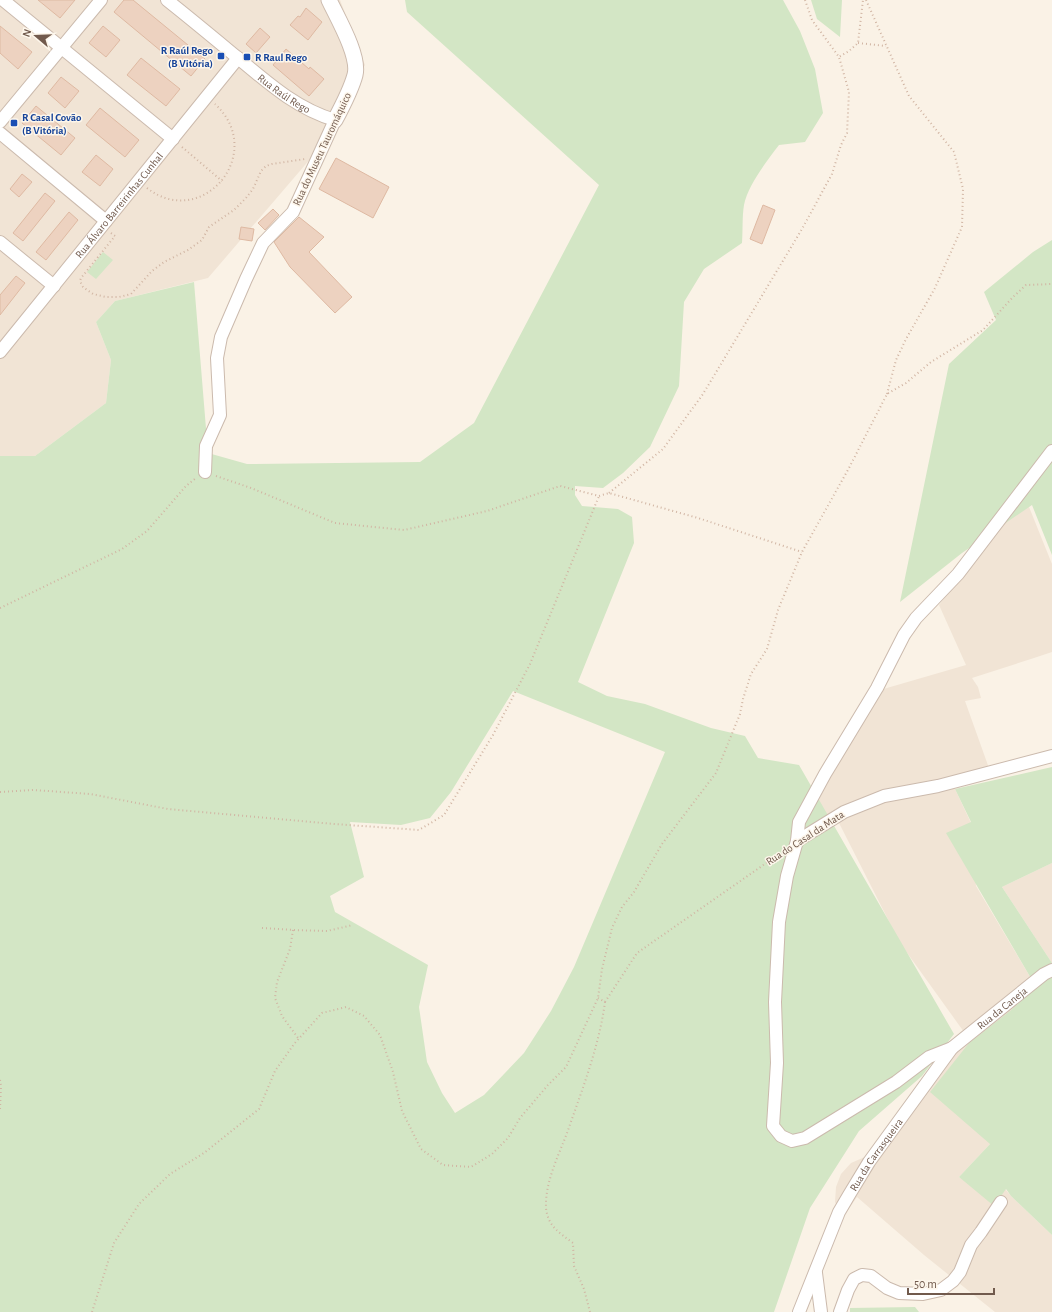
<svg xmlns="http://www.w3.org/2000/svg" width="1052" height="1312" font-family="'Alegreya Sans',sans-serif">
	<rect width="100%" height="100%" fill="#faf2e6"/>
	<path fill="#f1e4d5" d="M0,0h340l25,65 -42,79 -115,134 -93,23 -19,21 15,38 -5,43 -71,53h-35z
		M1023,492l29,72v88l-18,6 -62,20 6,9 3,11 -16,3 25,70 -33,9 -2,9 16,34 5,63 56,94 20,-4 -18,13 -24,22 -20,133 -31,33 38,25 8,-13 6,7 41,39v77h-57l-71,-57 -67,-58 -9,13 -10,-2 -3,-6 1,-15 5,-13 10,-11 16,-7 97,-124 -64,-89 -62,-122 -28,-9 70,-122 86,-25 -27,-60 49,-64z
		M1052,863v100l-50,-76z"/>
	<path fill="#d3e6c5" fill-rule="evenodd" d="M405,0h378l17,31 15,38 8,44 -18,29 -26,3c-13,17 -31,40 -35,60 -2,12 -1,25 -2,38l-38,26 -20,33 -5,84 -29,61 -27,26 -20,15 -28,-2v9l7,11 36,3 14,8 2,26 -56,139 29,14 38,8 66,24 34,8 13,22 41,7 155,269 -32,42 -63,55 -49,77 -36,104h-774v-856h35l71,-53 5,-43 -15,-38 19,-21 79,-19 14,171 39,11 173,-2 54,-39 125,-238 -192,-173zM513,691l152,61 -91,215 -23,44 -27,42 -40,42 -29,18 -13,-20 -15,-31 -8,-55 9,-42 -93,-53 -5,-16 34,-19 -14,-55 51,3 29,-7 21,-26z
		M811,0h31l-2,37 -23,-18z
		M1052,240v315l-20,-50 -70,48 -62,49 49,-238 47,-44 -12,-28 49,-40z
		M103,252l10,8 -17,19 -9,-7z
		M1052,767v96l-50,24 50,76 -20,17 -86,-147 25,-11 -16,-33z
		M1052,976v259l-41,-39 -5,-7 -12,17 -35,-29 31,-33 -60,-52 39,-49 41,-32 24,-22z
		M915,1307l4,5h-69v-4z"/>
	<path fill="#edd2c0" stroke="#deb9a2" d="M38,0h37l-15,18z
		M124,0h9l72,59 -14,17 -77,-64z
		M306,8l16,14 -14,18 -18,-15 8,-9 2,1z
		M0,26l32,26 -14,17 -18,-16z
		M103,26l17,14 -14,17 -17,-14z
		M260,28l10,9 -14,16 -10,-9z
		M286,49l23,20 1,-2 14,12 -15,17 -36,-31z
		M141,58l39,31 -14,17 -39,-31z
		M61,77l18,14 -14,17 -17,-15z
		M36,106l39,32 -14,17 -39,-32z
		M100,108l39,32 -14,17 -39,-32z
		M96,155l17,14 -13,17 -18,-14z
		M336,158l53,29 -16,31 -54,-29z
		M22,174l10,8 -13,15 -9,-8z
		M45,193l10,8 -32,40 -10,-8z
		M763,205l12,5 -13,34 -12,-5z
		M273,209l6,6 -14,15 -7,-7z
		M69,212l9,8 -32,40 -10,-8z
		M299,217l25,20 -15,15 43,45 -17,16 -45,-46 -16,-25z
		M241,227l13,2 -2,12 -13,-2z
		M16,276l9,7 -25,32v-20z"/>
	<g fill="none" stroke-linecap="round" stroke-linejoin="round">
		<defs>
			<g id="minor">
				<path d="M3,0l170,139"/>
				<path id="s1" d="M167,0c24,19 48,39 71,58 30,25 59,51 97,62l-42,92 -30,31 -17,36 -25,58 -4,21 3,57 -14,31 -1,26"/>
				<path d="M0,122l101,-122"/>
				<path d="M0,133l106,88"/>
				<path d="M0,242l54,44"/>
				<path id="s2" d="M0,352l238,-294"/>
				<path d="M797,841l47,-29 40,-16 54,-10 114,-30"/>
				<path d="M952,1048l-23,9 -33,25 -91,56 -13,3 -11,-5 -8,-10 4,-63 -2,-61 4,-80 8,-46 10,-35 2,-19 26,-48 52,-86 27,-53 12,-17 42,-44 94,-123"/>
				<path d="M816,1273l5,39"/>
				<path id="s3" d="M799,1312l40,-100 10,-17 20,-33 83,-114 92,-74 8,-4"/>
				<path d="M840,1312l8,-22 6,-11 8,-4 9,1 16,12 12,5 24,1 18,-4 12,-9 7,-9 11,-27 10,-13 20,-30"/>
			</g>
			<path id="tertiary" d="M329,0c8,17 31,56 26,75 -4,15 -12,30 -20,45"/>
		</defs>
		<use href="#minor" stroke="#cbbaad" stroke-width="14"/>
		<use href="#tertiary" stroke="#cbbaad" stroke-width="17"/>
		<path stroke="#d1b5a3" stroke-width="2" stroke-dasharray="1 3" stroke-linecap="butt" d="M805,0l7,20 27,37 10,-6 9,-8 5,-43
			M866,0l43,96 45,56 9,37 -1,38 -27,61 -29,51 -10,21 -9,34
			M858,43l28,3
			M182,147l40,34
			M147,188c55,43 121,-35 68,-84
			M111,233l4,3 -34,42 -1,3 3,6 10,7 13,3h13l12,-3 21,-23 12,-9 24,-12 14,-10 7,-13 25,-17 12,-12 7,-9 8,-18 5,-5 6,-2 33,-5
			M216,476l35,12 84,35 69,7 83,-19 73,-25 39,10 10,-3 89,25 104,34
			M609,493l54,-44 40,-55 99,-165 30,-55 9,-29 6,-12 2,-41 -10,-35
			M0,608l122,-59 25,-18 39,-45 10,-8
			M0,792l34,-2 56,4 78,15 166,15 85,6 25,-15 49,-80 37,-71 69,-168
			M262,928l31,2 34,1 26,-6
			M293,930l-3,19 -13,33 -2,16 7,18 16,22
			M605,1002l32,-49 145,-101
			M0,1080l1,6 -1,23
			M92,1312l22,-69 25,-39 31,-30 34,-21 55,-44 16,-38 19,-27 28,-31 24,-6 18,9 16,19 13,37 9,39 19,38 22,16 28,2 21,-13 16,-16 12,-20 28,-33 18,-18 32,-69 4,-29 10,-41 10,-21 12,-15 28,-48 54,-71 24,-59 3,-15 8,-25 16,-25 11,-39 24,-58 47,-84 38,-74 19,-11 25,-21 52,-32 30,-33 13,-12 26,-1
			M590,1312l-6,-23 -10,-23 -1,-23c-13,-10 -25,-16 -27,-35 -1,-26 12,-51 21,-75 15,-43 32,-86 38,-131l-7,-4"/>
		<use href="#minor" stroke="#fff" stroke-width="12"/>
		<use href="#tertiary" stroke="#fff" stroke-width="15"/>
	</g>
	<g fill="#1a4fb4" stroke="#fdf6eb" stroke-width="1.5">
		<rect x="217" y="52" width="8" height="8" rx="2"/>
		<rect x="243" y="53" width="8" height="8" rx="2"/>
		<rect x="10" y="119" width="8" height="8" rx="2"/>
	</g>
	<g text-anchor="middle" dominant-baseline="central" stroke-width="3" stroke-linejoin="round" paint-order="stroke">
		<g font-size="11" font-weight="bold" fill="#164399" stroke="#fdf6eb" text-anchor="start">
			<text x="213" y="50" text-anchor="end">R Raúl Rego<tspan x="213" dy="13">(B Vitória)</tspan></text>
			<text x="255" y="57">R Raul Rego</text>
			<text x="22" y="117">R Casal Covão<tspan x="22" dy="13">(B Vitória)</tspan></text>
		</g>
		<g font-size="11" fill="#715a4d" stroke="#fdf6eb">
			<text stroke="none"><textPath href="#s1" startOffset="150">Rua Raúl Rego</textPath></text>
			<text transform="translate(322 149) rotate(-65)">Rua do Museu Tauromáquico</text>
			<text stroke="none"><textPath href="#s2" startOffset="189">Rua Álvaro Barreirinhas Cunhal</textPath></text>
			<text transform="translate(805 838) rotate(-33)">Rua do Casal da Mata</text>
			<text stroke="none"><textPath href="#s3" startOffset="371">Rua da Caneja</textPath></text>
			<text stroke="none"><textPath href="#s3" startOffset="176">Rua da Carrasqueira</textPath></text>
		</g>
	</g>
	<g transform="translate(36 36) rotate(289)" stroke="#fdf6eb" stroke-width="3" paint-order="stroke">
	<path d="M0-3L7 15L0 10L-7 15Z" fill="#715a4d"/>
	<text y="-6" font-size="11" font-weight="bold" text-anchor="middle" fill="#715a4d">N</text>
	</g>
	<path d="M908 1288v6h86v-6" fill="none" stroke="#715a4d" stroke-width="2"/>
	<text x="914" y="1288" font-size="12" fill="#715a4d" stroke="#fdf6eb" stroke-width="3" paint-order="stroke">50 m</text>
</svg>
